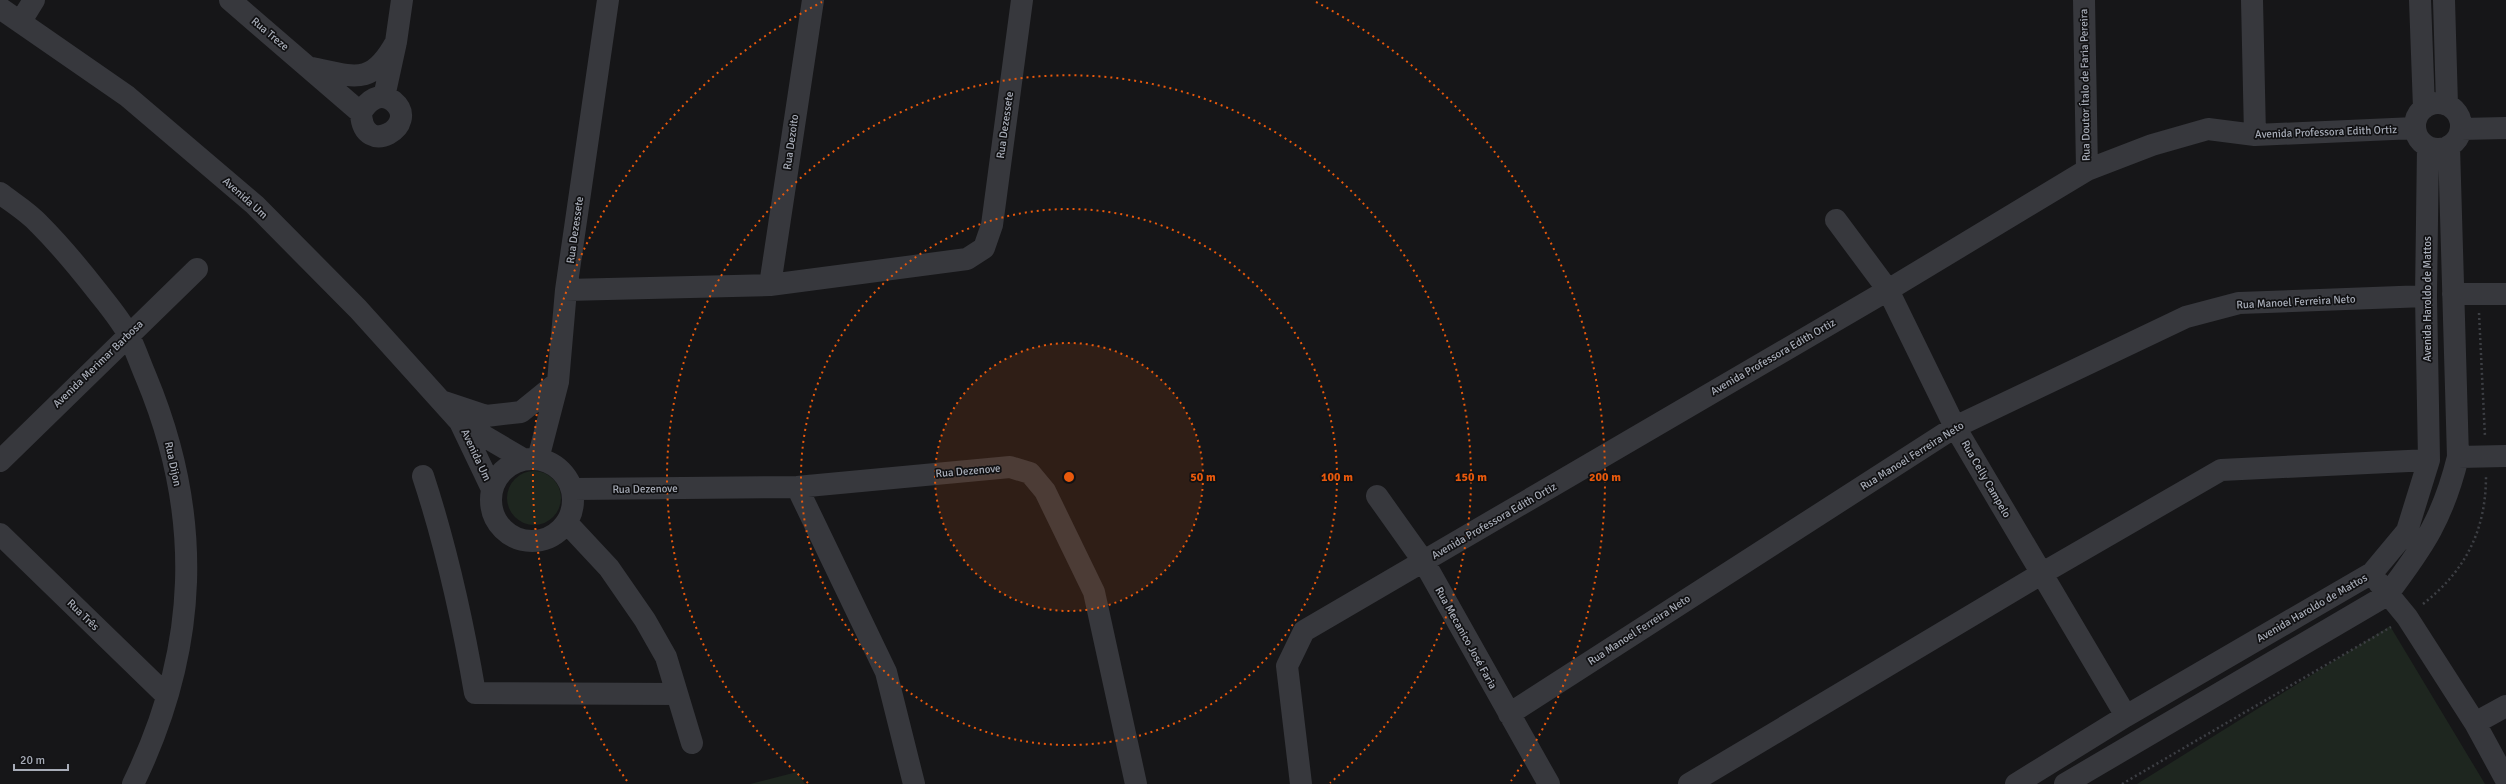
<svg xmlns="http://www.w3.org/2000/svg" width="2506" height="784" font-family="Signika,sans-serif">
	<rect width="100%" height="100%" fill="#161618"/>
	<path fill="#1e261f" d="M507 498a27 27 0 1 1 54 0a27 27 0 1 1-54 0Z
		M2390,626l95,158h-348z
		M797,772l8,12h-55z"/>
	<g fill="none" stroke-linecap="round" stroke-linejoin="round">
		<path stroke="#3d3f44" stroke-width="2.5" stroke-dasharray="2 3" stroke-linecap="butt" d="M2479,313l6,124
			M2423,604c42,-33 63,-73 63,-128
			M2122,784l269,-157"/>
		<path stroke="#37383d" stroke-width="22" d="M230,0l131,113c2,47 61,12 32,-12 -13,-10 -26,0 -32,12
			M2084,0l3,170
			M2252,0l3,135
			M2420,0l4,108
			M2444,0l3,105
			M0,8l127,88 128,109 103,104 102,113 32,67
			M21,21l13,-21
			M312,68c43,9 60,18 84,-26
			M384,97l12,-55 6,-42
			M2415 126a23 23 0 1 1 46 0a23 23 0 1 1-46 0Z
			M2461,129l45,-1
			M0,193c13,10 28,19 39,31 21,21 40,44 58,67 11,14 23,28 31,43 7,14 12,29 18,43 58,139 53,272 -13,407
			M1836,220l52,70 67,137 171,289
			M770,285l43,-285
			M566,290l204,-5 197,-26 17,-11 8,-23 30,-225
			M2453,294h53
			M444,402l42,14 35,-4 37,-30
			M460,422l63,37
			M2458,457l48,-1
			M491 500a41 41 0 1 1 82 0a41 41 0 1 1-82 0Z
			M538,459l20,-77 8,-92 42,-290
			M0,461l197,-192
			M423,476c24,73 39,141 52,217l202,1
			M797,487l89,185 28,112
			M573,489l224,-2 213,-20 20,6 15,18 49,101 42,192
			M1377,496l47,66 125,222
			M567,523l42,45 36,52 21,37 26,86
			M0,534l167,162
			M2379,583l28,34 68,106 31,57
			M1509,714l446,-287 231,-110 53,-14 187,-7
			M2475,723l31,-17
			M1301,784l-14,-118 17,-35 584,-341 199,-120 65,-25 56,-16 47,6 160,-7
			M1689,784l352,-210 180,-104 208,-10
			M2016,784l110,-68 246,-143 35,-42 22,-71 -3,-164 2,-149
			M2065,784l322,-189c37,-49 56,-77 71,-138l-9,-311"/>
	</g>
	<circle cx="1069" cy="477" r="134" fill="#e8590c" fill-opacity=".12"/>
	<g fill="none" stroke="#e8590c" stroke-width="2" stroke-dasharray="2 4">
		<circle cx="1069" cy="477" r="134"/>
		<circle cx="1069" cy="477" r="268"/>
		<path d="M808 783A402 402 0 1 1 1330 783"/>
		<path d="M627 781A536 536 0 0 1 822 2M1316 2A536 536 0 0 1 1511 781"/>
	</g>
	<g text-anchor="middle" dominant-baseline="central" stroke-width="3.5" stroke-linejoin="round" paint-order="stroke">
		<g font-size="11" fill="#a8adb8" stroke="#111113">
			<text transform="translate(270 34) rotate(40)">Rua Treze</text>
			<text transform="translate(2085 85) rotate(-91)">Rua Doutor Ítalo de Faria Pereira</text>
			<text transform="translate(1005 125) rotate(-82)">Rua Dezessete</text>
			<text transform="translate(2326 132) rotate(-2)">Avenida Professora Edith Ortiz</text>
			<text transform="translate(791 142) rotate(-82)">Rua Dezoito</text>
			<text transform="translate(245 198) rotate(42)">Avenida Um</text>
			<text transform="translate(575 230) rotate(-82)">Rua Dezessete</text>
			<text transform="translate(2427 299) rotate(-90)">Avenida Haroldo de Mattos</text>
			<text transform="translate(2296 302) rotate(-3)">Rua Manoel Ferreira Neto</text>
			<text transform="translate(1773 357) rotate(-30)">Avenida Professora Edith Ortiz</text>
			<text transform="translate(98 364) rotate(-44)">Avenida Merimar Barbosa</text>
			<text transform="translate(476 455) rotate(65)">Avenida Um</text>
			<text transform="translate(1912 456) rotate(-32)">Rua Manoel Ferreira Neto</text>
			<text transform="translate(173 464) rotate(78)">Rua Dijon</text>
			<text transform="translate(968 471) rotate(-5)">Rua Dezenove</text>
			<text transform="translate(1986 479) rotate(60)">Rua Celly Campelo</text>
			<text transform="translate(645 489) rotate(-1)">Rua Dezenove</text>
			<text transform="translate(1494 521) rotate(-30)">Avenida Professora Edith Ortiz</text>
			<text transform="translate(2312 608) rotate(-30)">Avenida Haroldo de Mattos</text>
			<text transform="translate(83 615) rotate(44)">Rua Três</text>
			<text transform="translate(1639 630) rotate(-33)">Rua Manoel Ferreira Neto</text>
			<text transform="translate(1466 638) rotate(61)">Rua Mecanico José Faria</text>
		</g>
	</g>
	<circle cx="1069" cy="477" r="6" fill="#e8590c" stroke="#111113" stroke-width="2"/>
	<g font-size="12" text-anchor="middle" font-weight="bold" fill="#e8590c" stroke="#111113" stroke-width="3.5" stroke-linejoin="round" paint-order="stroke">
		<text x="1203" y="481">50 m</text>
		<text x="1337" y="481">100 m</text>
		<text x="1471" y="481">150 m</text>
		<text x="1605" y="481">200 m</text>
	</g>
	<path d="M14 764v6h54v-6" fill="none" stroke="#a8adb8" stroke-width="2"/>
	<text x="20" y="764" font-size="12" fill="#a8adb8" stroke="#111113" stroke-width="3" paint-order="stroke">20 m</text>
</svg>
